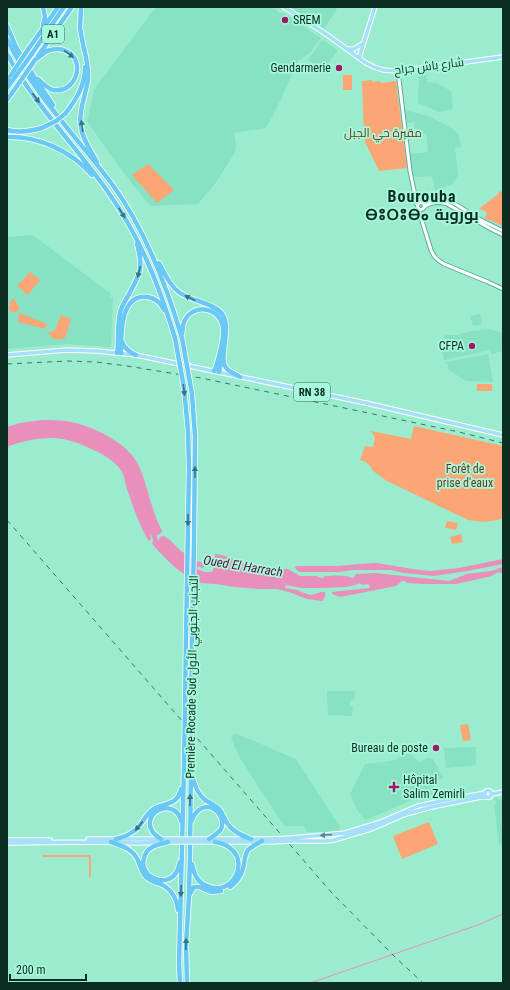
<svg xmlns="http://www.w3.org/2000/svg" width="510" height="990" font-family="'Roboto Condensed',Cairo,'Noto Sans Tifinagh',sans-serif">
	<rect width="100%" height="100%" fill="#9becce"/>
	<path fill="#86e2c2" d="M156,7h114l5,2 4,4 6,1 36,24 -11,15 -12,8 -17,38 -15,29 -32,5 2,12 -1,7 -20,32 -14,16 -3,4 -48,2 -33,-42 -30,-43 8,-33z
		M289,7h49l-14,22z
		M322,40l16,10 -12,17 -6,-4 -3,3 -9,-6z
		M426,71l1,11 9,1 15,8 2,18 -14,3 -21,-9 1,-30z
		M405,110l23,6 25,13 6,7 2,11 -6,1 3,28 -6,9 -6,1 -1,2 -10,2 -3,-14 -15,1 -1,-1h-3l-3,-22 18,-2v-2l-2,-16h-11l-1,-12 -7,1z
		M33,235l78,59 -1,3 3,1 -2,49 -44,-3 -60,5v-112z
		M480,314l2,10 -9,2 -3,-10z
		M490,329l13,4v18l-12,3 -1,-4 -46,10 -4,-18 6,-7h9l17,-4z
		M488,354l5,28 -27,-1 -17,-11 -1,-5 -2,-3z
		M327,691h28l-1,9 -4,1v4l3,2 -1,9 -24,-1z
		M235,733l61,26 44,68 -2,6 -31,-1 -3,-6h-20l-44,-68 -9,-20z
		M476,747v18l-30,3 -2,-20z
		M410,753l9,9 8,-4 6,1 10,19 -11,5 6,8 -3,4 -25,6 -44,19 -2,-1 -8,-11 -6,-14 15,-30 27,-3z
		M494,798h4l1,2 4,-1v44l-4,1 -5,-39 2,-1z"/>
	<path fill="#fca575" d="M343,75h9v15h-9z
		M372,80v2l8,-1 1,2 15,-2 11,87 -28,3 -13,-27 -2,-7 -2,-56z
		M148,164l26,26 -17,13 -25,-28z
		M500,191l3,1v34l-18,-8 2,-6 -7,-3 1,-2 16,-12z
		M30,272l10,8 -12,15 -11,-9z
		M13,298l7,10 -5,5 -6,-3 1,-8z
		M19,313l28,11 -2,5 -27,-7z
		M61,315l10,4 -5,16 -2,4h-11l-5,-6 7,-3z
		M477,384h15v7h-15z
		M414,426l89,20v72l-5,2 -15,2 -15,-2 -81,-39 -14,-10 -2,-4 -5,-5 -6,-2 5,-14 8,1 2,-9 -4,-7 40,8z
		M447,521l11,2 -2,7 -11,-2z
		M461,534l2,8 -11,2 -2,-7z
		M468,724l3,16 -8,1 -3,-16z
		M429,822l9,22 -36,15 -9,-23z
		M42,855h48l1,2v20h-2v-20h-46z"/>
	<path fill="#e98fbc" d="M42,420c8,0 16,0 24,1 25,4 61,21 72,43 10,22 13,46 24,67 0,3 -5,4 -8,5l-1,-3 -3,1c1,3 2,5 -1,7l-1,-1c-9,-16 -15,-33 -21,-51 -2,-5 -2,-12 -5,-17 -6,-10 -16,-16 -26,-21 -9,-4 -19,-9 -29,-11 -18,-5 -43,0 -60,7v-20l13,-4z
		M164,536l6,4 11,11 16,10 6,2 2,2 -2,3 -5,-2 -1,3 8,3h6l2,-1 2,-17 6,1 13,4 18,7 14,2 22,1 12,7h17l4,2h2l2,-2c8,0 20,-2 27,2l2,-1 2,-3 19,-1 74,8 18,-7 24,-3 12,-4v6c-5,-1 -7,-1 -11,3l-36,8h-33l-15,-1 -4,-2h-2l-6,5 -56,11 -8,-3v-2l37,-4 1,-1 -1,-2 -1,-1 -6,1 -2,-2 -5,2 -9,2 -25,1h-19l-16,-3 -1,2v1l12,2 7,3 7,2 10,-3h4c0,4 0,7 -3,9l-15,-2 -18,-7 -12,-3h-18l-25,-2 -18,-3 -16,-1c-3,-5 -5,-4 -10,-6 -11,-4 -29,-23 -37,-32l-1,-3 6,-1 2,-4z
		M503,559v5l-36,7 -33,5 -30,-3 -13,-3h-38l-14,2h-39l-2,-1 -3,-3v-1l2,-1h40l22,-2 17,-1 43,7 11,1 29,-3z"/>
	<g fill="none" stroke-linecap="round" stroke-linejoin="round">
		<path stroke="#e98fbc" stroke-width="1" d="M310,983l168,-58 25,-11"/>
		<path stroke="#e98fbc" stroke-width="4.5" d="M152,529l4,13 3,4"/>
		<defs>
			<path id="minor" d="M398,71l12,100 7,34
				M417.5 206a3.5 3.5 0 1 1 7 0a3.5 3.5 0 1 1-7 0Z
				M422,203l14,-3 12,1 9,4 22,14 24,12
				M424,207c7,-5 14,-6 23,-3l44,25 12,6
				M418,208l13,42c3,7 6,10 13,14l44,18 15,7"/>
			<path id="major" d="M284,7l42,27 40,29 8,4 9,3 15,1 105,-14
				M348,49h6l8,-5
				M359,58l16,-51
				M7,355l60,-5 30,1 39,4 230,48 137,32
				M484.5 794a3.5 3.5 0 1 1 7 0a3.5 3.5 0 1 1-7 0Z
				M492,794l11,-2
				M292,838l53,-5 33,-10 40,-17 23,-5 44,-8
				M88,839h84
				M203,839h67
				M7,840h43
				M293,841h34l7,-1 37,-11 35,-15 26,-7 54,-11
				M203,842h67
				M7,843l81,-1 50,1 35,-1"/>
			<path id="highway" d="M81,7l-1,21 4,22
				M43,25l2,-8 -2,-10
				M7,26l9,21 17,28 20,30
				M7,39c26,54 69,97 105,145 33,45 54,100 70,154
				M84,48c2,10 5,20 4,31 -2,16 -10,32 -7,49 2,12 10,23 16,34
				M27,51l31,-44
				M7,54c27,50 68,91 101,138 32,45 51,93 67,146
				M31,55l33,-48
				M38,56l34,-49
				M35,60c4,-3 8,-6 12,-9 6,-2 13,-3 19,0 21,9 10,43 -13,39 -6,-2 -11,-7 -15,-11
				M7,83l4,-8
				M7,88l6,-8
				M7,100l10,-14
				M65,114c11,-14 20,-28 20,-47
				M7,130c11,3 24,1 35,-2
				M7,137c32,-1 64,14 85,38
				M159,263c6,11 11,23 21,30 12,8 36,11 43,22 9,16 -6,44 4,54 3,3 9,5 13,8
				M182,334c1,-4 0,-8 2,-12 9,-21 39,-14 39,8 1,12 -4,25 -7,37l-2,4
				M122,342c3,7 7,10 14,13
				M117,353c2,-13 0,-27 3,-40 1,-6 5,-12 8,-17 12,-22 16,-27 9,-52
				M121,353c0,-19 -1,-60 27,-56 8,1 13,7 16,13
				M219,372l3,-14
				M185,708l1,-71
				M191,717l1,-80
				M192,776c3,9 5,17 13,24 5,3 11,5 15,10 3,4 4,8 6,11 5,10 15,14 25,18
				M191,822c12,-30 37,-8 30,7 -3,5 -8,7 -12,10
				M116,839c10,-3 18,-6 24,-14 4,-5 7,-11 12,-15 11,-8 25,-3 29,-21
				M161,839c-3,-2 -7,-5 -9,-8 -11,-20 24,-34 29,-10
				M111,842c12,4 24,8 28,21 2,5 3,10 7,14 4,4 8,5 14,7 11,4 17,15 18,26
				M168,842c-6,2 -13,3 -17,6 -4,2 -6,6 -7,10 -6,20 25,31 33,13 2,-3 2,-7 3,-9
				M192,864c2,10 5,18 15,22 25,12 45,-26 20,-40 -3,-2 -8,-3 -12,-4
				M230,887c6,-4 11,-11 13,-18 2,-7 1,-13 5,-19 4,-4 10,-6 14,-9
				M190,894l4,-7h5l12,5 10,-1
				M180,983l-1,-19 5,-196
				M187,983l-1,-38 3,-49 1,-41 1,-92"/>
		</defs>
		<use href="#minor" stroke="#5eae92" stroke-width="5"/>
		<use href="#major" stroke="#fff" stroke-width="5.5"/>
		<use href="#highway" stroke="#fff" stroke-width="6"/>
		<use href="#minor" stroke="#fff" stroke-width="3"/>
		<use href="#major" stroke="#a5dff8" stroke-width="3.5"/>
		<use href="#highway" stroke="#69c9f4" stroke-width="4.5"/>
		<path stroke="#407462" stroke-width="1" stroke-dasharray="5 5" stroke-linecap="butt" d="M7,364l61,-3 28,1 31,4 74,12 258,54 44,11
			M7,520l325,373 62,63 29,27"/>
		<defs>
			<path id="major-bridge" d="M172,839h31
				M270,839l22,-1
				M173,842h30
				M270,842l23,-1"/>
			<path id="highway-bridge" d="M11,75l16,-24
				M13,80l18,-25
				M17,86l18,-26
				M42,128l14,-7 9,-7
				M175,338l9,50 4,43 1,38 -3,168
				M182,338l10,56 3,42 -1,107 -2,94
				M191,763v-46
				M184,768l1,-60"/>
		</defs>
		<use href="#major-bridge" stroke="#fff" stroke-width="5.5" stroke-linecap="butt"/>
		<use href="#highway-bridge" stroke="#fff" stroke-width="6" stroke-linecap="butt"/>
		<use href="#major-bridge" stroke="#a5dff8" stroke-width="3.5"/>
		<use href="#highway-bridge" stroke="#69c9f4" stroke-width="4.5"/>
	</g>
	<defs><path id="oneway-solid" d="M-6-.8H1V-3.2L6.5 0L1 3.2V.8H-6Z"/></defs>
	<g fill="#357481">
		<use href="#oneway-solid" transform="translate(69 54) rotate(38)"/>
		<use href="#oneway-solid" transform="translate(36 98) rotate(53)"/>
		<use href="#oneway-solid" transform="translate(82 126) rotate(-98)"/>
		<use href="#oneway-solid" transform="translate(122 213) rotate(58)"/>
		<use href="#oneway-solid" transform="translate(139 272) rotate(104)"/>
		<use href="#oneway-solid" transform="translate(190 298) rotate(-154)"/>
		<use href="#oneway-solid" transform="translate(184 390) rotate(83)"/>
		<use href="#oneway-solid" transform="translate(195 472) rotate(-90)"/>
		<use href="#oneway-solid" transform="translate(188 520) rotate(91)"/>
		<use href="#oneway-solid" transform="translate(190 800) rotate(-89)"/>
		<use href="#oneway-solid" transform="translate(139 826) rotate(130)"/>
		<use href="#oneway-solid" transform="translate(181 891) rotate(92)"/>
		<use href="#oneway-solid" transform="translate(186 944) rotate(-88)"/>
	</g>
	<use fill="#58868e" href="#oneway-solid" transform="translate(326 835) rotate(176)"/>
	<g fill="#9e1a6b" stroke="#a8f9db" stroke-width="1.5">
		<circle cx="285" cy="20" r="4"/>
		<circle cx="339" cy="68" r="4"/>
		<circle cx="472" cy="346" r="4"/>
		<circle cx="436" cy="748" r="4"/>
		<path d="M392 781h4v4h4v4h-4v4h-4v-4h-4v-4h4z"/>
	</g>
	<g text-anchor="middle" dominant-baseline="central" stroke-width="3.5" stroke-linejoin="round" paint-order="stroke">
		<g fill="#a8f9db" stroke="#3a6b5a" stroke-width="1">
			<rect x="42" y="25" width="22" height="18" rx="3"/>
			<rect x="294" y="383" width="36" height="18" rx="3"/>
		</g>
		<g font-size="11" font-weight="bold" fill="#0b2e23">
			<text x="53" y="34">A1</text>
			<text x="312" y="392">RN 38</text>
		</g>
		<g font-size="12" fill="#0b2e23" stroke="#a8f9db" text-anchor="end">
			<text x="293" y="20" text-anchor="start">SREM</text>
			<text x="331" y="68">Gendarmerie</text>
			<text x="464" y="346">CFPA</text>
			<text x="428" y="748">Bureau de poste</text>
			<text x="403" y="780" text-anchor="start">Hôpital<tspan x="403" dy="14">Salim Zemirli</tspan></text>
		</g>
		<g font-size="12" fill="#0b2e23" stroke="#a8f9db">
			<text transform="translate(429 66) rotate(-7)">شارع باش جراح</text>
			<text transform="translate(192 677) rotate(-89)">Première Rocade Sud التجنب الجنوبي الأول</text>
		</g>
		<g font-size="12" fill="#6f3815" stroke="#a8f9db">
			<text x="383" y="133">مقبرة حي الجبل</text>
			<text x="465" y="469">Forêt de<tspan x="465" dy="14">prise d'eaux</tspan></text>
		</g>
		<g font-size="13" font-style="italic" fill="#5d0d3e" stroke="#a8f9db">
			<text transform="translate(243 566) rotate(9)">Oued El Harrach</text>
		</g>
		<g font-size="16" font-weight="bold" letter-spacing="1" fill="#0b2e23" stroke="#a8f9db">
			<text x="422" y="196">Bourouba<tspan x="422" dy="18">ⴱⵓⵔⵓⴱⴰ بوروبة</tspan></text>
		</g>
	</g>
	<rect width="510" height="990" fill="none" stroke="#0b2e23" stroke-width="16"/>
	<path d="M10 974v6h76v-6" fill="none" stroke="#0b2e23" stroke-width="2"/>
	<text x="16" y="974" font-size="12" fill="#0b2e23" stroke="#a8f9db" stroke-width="3" paint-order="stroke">200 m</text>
</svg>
